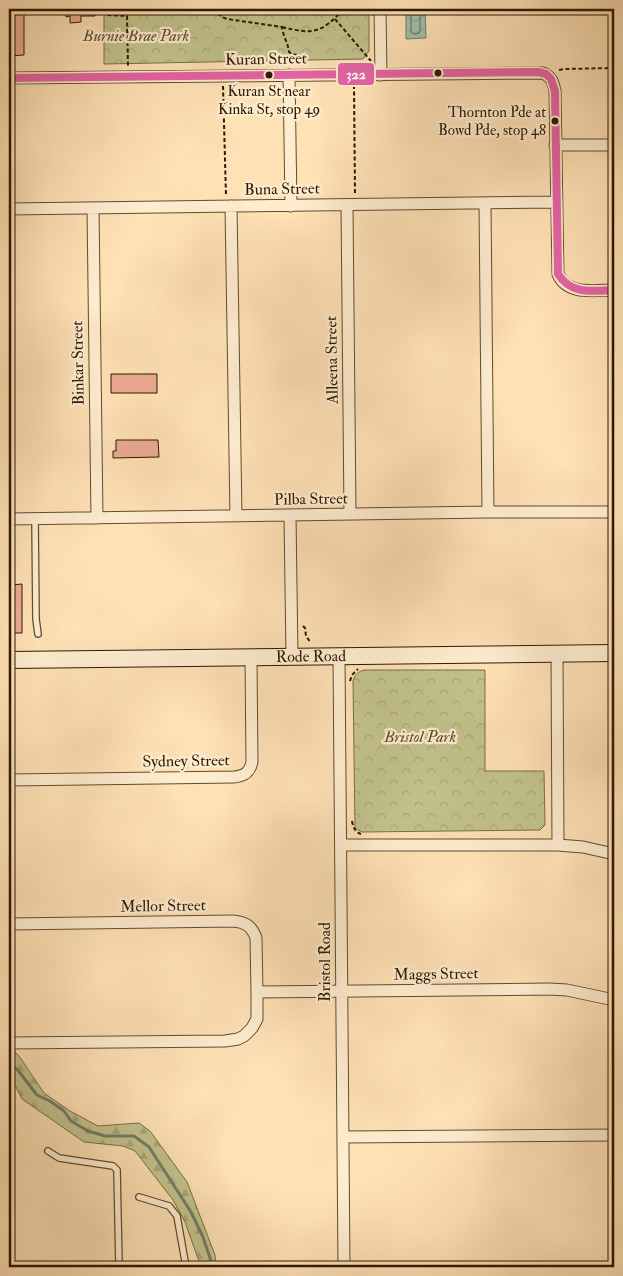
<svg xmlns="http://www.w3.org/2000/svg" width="623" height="1276" font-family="'IM FELL Double Pica',serif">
	<defs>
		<pattern id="forest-firs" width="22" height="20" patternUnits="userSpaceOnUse" patternTransform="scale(1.25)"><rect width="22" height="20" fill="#c2c28c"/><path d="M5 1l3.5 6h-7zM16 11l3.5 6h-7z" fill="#a7a677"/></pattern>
		<pattern id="park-crowns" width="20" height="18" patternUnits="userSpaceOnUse" patternTransform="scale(1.25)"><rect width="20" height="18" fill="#c2c28c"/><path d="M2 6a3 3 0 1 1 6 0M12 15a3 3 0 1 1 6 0" fill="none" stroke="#a7a677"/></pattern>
		<pattern id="water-waves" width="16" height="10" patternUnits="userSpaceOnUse" patternTransform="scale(1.25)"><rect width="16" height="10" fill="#a0beae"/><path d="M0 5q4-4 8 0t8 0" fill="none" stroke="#8aa394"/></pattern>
	</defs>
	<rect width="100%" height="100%" fill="#fee1b5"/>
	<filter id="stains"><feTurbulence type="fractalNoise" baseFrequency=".004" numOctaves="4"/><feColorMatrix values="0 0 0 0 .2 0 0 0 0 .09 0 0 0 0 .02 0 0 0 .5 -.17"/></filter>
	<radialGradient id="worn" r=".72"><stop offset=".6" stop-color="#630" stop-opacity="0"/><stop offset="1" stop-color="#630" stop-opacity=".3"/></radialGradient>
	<path fill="url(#forest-firs)" stroke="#786e46" d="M9,1051l6,1 4,4 25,37 26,18 28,15 41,-3 11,8 37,51 28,73 1,12h-15l-16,-45 -12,-22 -38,-49 -12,-5 -39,-4 -62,-43 -10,-20 -3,-3z"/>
	<path fill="url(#park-crowns)" stroke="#786e46" d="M104,9h265v42l-6,8 -259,5z
		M364,670h121v101h59l1,54 -5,5 -178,2 -7,-4 -2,-147c2,-6 4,-9 11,-11z"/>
	<path fill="url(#water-waves)" stroke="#727c69" d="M406,9h19l1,29 -20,1z"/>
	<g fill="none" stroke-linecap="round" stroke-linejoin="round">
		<path stroke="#666c58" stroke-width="1" d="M411,9v22l3,3 5,-1 1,-1v-23"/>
		<path stroke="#727c69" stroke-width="3" d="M9,1065l8,4 20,26 13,6 14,10 7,10 17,10 17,5h29l15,11 42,65 12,25 10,30"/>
	</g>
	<path fill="#ebab93" stroke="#2d1901" d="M66,9h29v7h-14v6l-11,1v-7l-4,1z
		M9,12h15v43l-15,1z
		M111,374h46v19h-46z
		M116,440h42l1,17 -46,1v-7h3z
		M9,578h2v7l11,-1v49h-13z"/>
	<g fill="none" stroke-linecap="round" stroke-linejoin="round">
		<defs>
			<path id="lane" d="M35,518l1,101 2,15
				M48,1151l11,7 54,8 4,4 2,97
				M139,1197l30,9 8,10 9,51"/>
			<path id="street" d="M380,9l1,66
				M289,75l2,131
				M9,78l534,-5c9,4 10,9 12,18l3,183c9,22 37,16 56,16
				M555,145h59
				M485,204l3,308
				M347,205l3,309
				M231,206l5,310
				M93,208l4,310
				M9,209l547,-7
				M290,515l2,142
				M9,519l479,-7h126
				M557,653l1,192
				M339,656l5,611
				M9,780l225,-3c11,-1 16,-5 18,-15l-1,-104
				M341,845h217l25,2 31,7
				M9,924l224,-3c12,1 19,5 23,17l1,54v27l-5,9 -8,8 -6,3 -13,2 -216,2
				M257,992l292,-3 18,1 47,10
				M343,1137l271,-2"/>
			<g id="secondary">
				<path id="s1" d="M9,660l605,-7"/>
			</g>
		</defs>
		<use href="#lane" stroke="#614b2e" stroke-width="8"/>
		<use href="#street" stroke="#614b2e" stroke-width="13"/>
		<use href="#secondary" stroke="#2d1901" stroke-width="18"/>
		<path stroke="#2d1901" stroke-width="2" stroke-dasharray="4 2.5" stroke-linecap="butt" d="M107,9v6l20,1 1,51
			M213,9l9,8 5,2 55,8c1,9 6,16 7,25l3,2 8,2 2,4 1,5
			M335,19l36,42
			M282,27c32,8 39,6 62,-18
			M559,70l5,-1 50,-1
			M354,85l1,110
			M223,86l3,110
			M303,626l2,2 1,8 5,7
			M350,681l2,-6 6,-6
			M352,821c1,6 3,11 9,13"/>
		<use href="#lane" stroke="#feeccf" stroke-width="5.5"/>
		<use href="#street" stroke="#feeccf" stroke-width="11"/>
		<use href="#secondary" stroke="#feeccf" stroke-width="16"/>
		<defs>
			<path id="bus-1" d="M9,78l529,-6 8,2 5,5
				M551,79l4,12 3,183c13,21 34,17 56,16"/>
		</defs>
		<use href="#bus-1" stroke="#feeccf" stroke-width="11"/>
		<use href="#bus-1" stroke="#e463a4" stroke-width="8"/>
	</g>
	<g fill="#2d1901" stroke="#feeccf" stroke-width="2">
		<circle cx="438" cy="73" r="4.5"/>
		<circle cx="269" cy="75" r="4.5"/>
		<circle cx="555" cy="121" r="4.5"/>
	</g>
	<g text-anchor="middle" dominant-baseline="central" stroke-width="4.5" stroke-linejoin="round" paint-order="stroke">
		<g font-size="15" fill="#2d1901" stroke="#feeccf">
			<text x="269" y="91">Kuran St near<tspan x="269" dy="18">Kinka St, stop 49</tspan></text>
			<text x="546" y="112" text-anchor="end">Thornton Pde at<tspan x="546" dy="18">Bowd Pde, stop 48</tspan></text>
		</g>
		<g font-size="16" font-style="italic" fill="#5a4c2b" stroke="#feeccf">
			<text x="136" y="36">Burnie Brae Park</text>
			<text x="420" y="737">Bristol Park</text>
		</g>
		<g font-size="16" fill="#2d1901" stroke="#feeccf">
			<text transform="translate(266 59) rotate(-1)">Kuran Street</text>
			<text transform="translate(282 189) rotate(-1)">Buna Street</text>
			<text transform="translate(332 360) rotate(-91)">Alleena Street</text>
			<text transform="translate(78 363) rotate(-91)">Binkar Street</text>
			<text transform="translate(311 499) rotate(-1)">Pilba Street</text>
			<text stroke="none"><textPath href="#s1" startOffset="302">Rode Road</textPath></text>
			<text transform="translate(186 761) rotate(-1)">Sydney Street</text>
			<text transform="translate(163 906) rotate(-1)">Mellor Street</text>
			<text transform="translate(325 962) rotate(-90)">Bristol Road</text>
			<text transform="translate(436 974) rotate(-1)">Maggs Street</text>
		</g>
	</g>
	<rect stroke="#feeccf" stroke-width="2" x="337" y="62" width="38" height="24" rx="5" fill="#e463a4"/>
	<g font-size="14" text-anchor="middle" font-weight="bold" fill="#fff">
		<text x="356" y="79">322</text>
	</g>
	<rect width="623" height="1276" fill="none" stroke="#fee1b5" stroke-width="30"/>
	<rect x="10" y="10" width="603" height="1256" fill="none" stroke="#2d1901" stroke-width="2.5"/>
	<rect x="15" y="15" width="593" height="1246" fill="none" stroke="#2d1901"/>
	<rect width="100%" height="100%" filter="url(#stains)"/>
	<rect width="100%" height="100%" fill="url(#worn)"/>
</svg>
